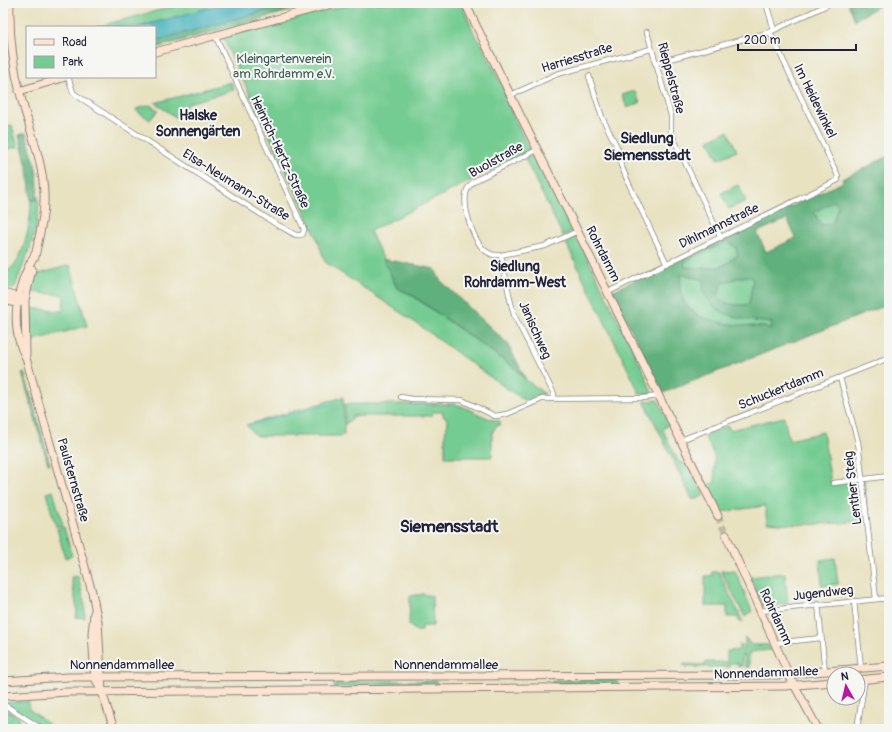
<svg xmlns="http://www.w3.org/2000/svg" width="892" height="732" font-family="Pangolin,sans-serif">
	<rect width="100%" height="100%" fill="#f6f6f2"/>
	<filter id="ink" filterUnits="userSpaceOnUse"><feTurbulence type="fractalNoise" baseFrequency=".025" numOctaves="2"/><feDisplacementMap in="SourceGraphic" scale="8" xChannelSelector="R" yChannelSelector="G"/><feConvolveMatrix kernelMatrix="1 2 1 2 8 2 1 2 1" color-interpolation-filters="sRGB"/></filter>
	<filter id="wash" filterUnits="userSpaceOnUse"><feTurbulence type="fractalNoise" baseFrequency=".012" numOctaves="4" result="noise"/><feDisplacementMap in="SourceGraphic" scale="16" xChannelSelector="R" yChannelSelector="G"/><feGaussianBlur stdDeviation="0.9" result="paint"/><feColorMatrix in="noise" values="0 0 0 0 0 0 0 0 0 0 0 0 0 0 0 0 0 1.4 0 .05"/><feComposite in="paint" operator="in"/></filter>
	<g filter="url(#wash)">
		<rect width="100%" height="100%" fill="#e8e2c1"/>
		<path fill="#74cc92" stroke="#4b7766" d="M186,3h41l-89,24h-42z
			M354,3h107l14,32 7,9 27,56 2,11 19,40 -160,80 27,57 13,6 106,75 10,11 19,14 -11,2 -9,5 -39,-27 -67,-49 -94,-63 -9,-27 -93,-197z
			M231,82l3,8 -46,13 -10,16 -23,-16z
			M635,91l5,12 -13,5 -5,-13z
			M150,105l8,5 -8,10 -13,-9 -1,-2z
			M12,125l6,22 -10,2 -5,-21z
			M728,131l9,20 -19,8 -9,-19z
			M533,155l4,1 36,73v2l-10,5 -38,-77z
			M738,185l8,16 -17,8 -8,-16z
			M38,196c4,31 -13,62 -23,91l-3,2 -9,-2v-14c22,-7 28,-53 28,-73h5z
			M835,201l3,5 -6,18 -11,1 -7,-13z
			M575,236l12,21 58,117 7,20h-12l-75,-153z
			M728,241l8,7 2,9c-6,1 -8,5 -13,7 -11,6 -29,4 -41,3l1,-6z
			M70,265l17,61 -56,15 -2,-33 34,3 1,-16 -33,-3 4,-17z
			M681,274l22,6 1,14 51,27 17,2 -1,5c-29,-4 -86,0 -91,-39 -1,-5 1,-10 1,-15z
			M751,276l2,4 -4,24c-7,3 -26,0 -31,-6l2,-9 3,-6 17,-6z
			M24,372l26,92h-2l-26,-91z
			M343,397l1,38 -3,1h-85l-10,-11z
			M658,400l11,23 -6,7 15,31 3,2 7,-1 16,33 -7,4h-5l-48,-98z
			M345,404h110c16,4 28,15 45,17v4h-3l-5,8v24h-47v-23l3,-11 -1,-4 -4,-3v-4h-11v4h-80v4l-4,1 -3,4z
			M784,417l5,23 34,-8 8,51 33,-4 4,42c-34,2 -67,6 -101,2l-2,-17 -44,6 -13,-27 7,-3 -1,-27 -10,-20 24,-9 2,4z
			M53,491l10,34 -7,2 -10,-34z
			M64,527l8,29 -7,2 -8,-29z
			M835,558l3,26 -16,2 -2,-26z
			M735,570l17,41 -7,6 -24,-46z
			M712,572h7l24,50h-4l-1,-5h-11v-11h-22v-30h7z
			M785,573l3,31 -25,2 -13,-29z
			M78,576l7,30v12l-9,-1 1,-8 -6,-32z
			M423,594l9,2 1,30h-11v5h-6l-7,-6 1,-29z
			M745,637l6,8h17l3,5 -21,2 -1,15h-4z
			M739,645h4l-1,21 -4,1v-4h-9v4h-44l-2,-3 22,1 1,-3h21v-11l12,-1z
			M552,680h66v4h-66z
			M334,681h102l2,4 -104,2z
			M30,701l-2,2 1,6 26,20h-9l-41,-26z
			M3,708l17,10 -4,11h-13z"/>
		<path fill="#5fb07c" stroke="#40695c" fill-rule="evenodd" d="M295,3h23l-163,45v-7l69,-19 2,2v-3z
			M848,3h36l-29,17z
			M26,133c6,21 16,47 10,67h-5l-3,-30 -9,-35z
			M889,156v148l-226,89 -51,-102 231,-109 -1,-3zM835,201l3,5 -6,18 -11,1 -7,-13zM787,219l9,19 -30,14 -9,-20zM728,241l8,7 2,8c-6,1 -9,6 -12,8 -11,7 -30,3 -42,3l1,-6zM681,274l22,6c0,4 0,11 2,15 13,24 43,25 67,28l-1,5c-29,-4 -86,0 -91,-39 -1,-4 1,-10 1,-15zM750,276l3,4 -4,24c-7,3 -26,0 -31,-6l2,-9 3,-6 17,-6z
			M383,259l52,10 5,11 68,64 17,34 -9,-9 -105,-75 -14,-6z"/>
		<path fill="#41b0bb" stroke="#32697b" d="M227,3h68l-69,18v3l-2,-2 -69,19v-14h-17z"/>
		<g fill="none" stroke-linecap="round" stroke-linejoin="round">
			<path stroke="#41b0bb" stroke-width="1" d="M301,412l33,-8
				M251,425l46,-12"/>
		</g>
	</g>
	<g filter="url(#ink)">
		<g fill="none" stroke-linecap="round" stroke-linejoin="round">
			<path stroke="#c0bca6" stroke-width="7" stroke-dasharray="7 3.5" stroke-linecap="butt" d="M718,516l8,19"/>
			<defs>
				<path id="street" d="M766,3l8,27
					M647,32l24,84v17l50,105
					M655,63l115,-31 57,-27
					M589,76l13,41 16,32 3,16 8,19 38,80
					M68,77l5,15 3,3 203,131c8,2 16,13 24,8l1,-5 -89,-194
					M511,95l46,-21 94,-25
					M537,150l-59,29c-5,3 -11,8 -12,14 -3,16 8,53 23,60 4,3 7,2 12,2l44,-9 33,-15
					M501,255l9,44 4,16 40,79v4
					M608,292l230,-112v-4l-68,-144
					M840,378l18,64 18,157
					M401,397l11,2 50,1 33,16 12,-2 35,-15 101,-1 16,-2
					M681,440l208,-82
					M833,483l56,-7
					M887,598l2,18
					M854,601l7,67
					M818,604l7,68
					M760,611l129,-13
					M775,643l46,-5
					M3,704l39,25
					M857,729l8,-50"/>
				<path id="secondary" d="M10,3c-1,32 3,63 11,94 8,32 22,63 23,97 1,22 -5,42 -9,63
					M465,3l253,513
					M155,52l180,-49
					M19,91l47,-14
					M35,254c-18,31 -27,71 -9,104l66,234 6,30 4,70
					M3,293l19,5
					M3,300l14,3 4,-1
					M26,354l-1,-54 7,-31
					M726,535l63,140 29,54
					M94,613l-2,21 3,44 7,14 12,37
					M858,680l31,-3
					M3,681l65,-4 708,-2 113,-9
					M3,696l64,-4 718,-6 49,-4"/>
			</defs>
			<use href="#street" stroke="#85827e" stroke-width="6"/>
			<use href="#secondary" stroke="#85827e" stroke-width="9"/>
			<use href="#street" stroke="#fff" stroke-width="4.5"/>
			<use href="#secondary" stroke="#fde4d0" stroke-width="7"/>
			<defs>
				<path id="rail" d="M47,727l2,2"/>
			</defs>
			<use href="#rail" stroke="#22223b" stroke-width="2.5"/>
			<use href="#rail" stroke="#f6f6f2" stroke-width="1" stroke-dasharray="3" stroke-linecap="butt"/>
		</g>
	</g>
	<g text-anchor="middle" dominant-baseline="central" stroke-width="4" stroke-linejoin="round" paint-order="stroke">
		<g font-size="13" fill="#22223b" stroke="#f6f6f2">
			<text transform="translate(577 58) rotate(-17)">Harriesstraße</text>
			<text transform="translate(671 78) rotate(75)">Rieppelstraße</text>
			<text transform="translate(815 101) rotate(64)">Im Heidewinkel</text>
			<text transform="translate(280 152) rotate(65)">Heinrich-Hertz-Straße</text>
			<text transform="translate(496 160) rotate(-29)">Buolstraße</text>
			<text transform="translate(236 185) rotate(32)">Elsa-Neumann-Straße</text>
			<text transform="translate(719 226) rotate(-26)">Dihlmannstraße</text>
			<text transform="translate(603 254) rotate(63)">Rohrdamm</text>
			<text transform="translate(535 330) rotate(66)">Janischweg</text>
			<text transform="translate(781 389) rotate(-22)">Schuckertdamm</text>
			<text transform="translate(73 480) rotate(74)">Paulsternstraße</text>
			<text transform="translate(853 488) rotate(-97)">Lenther Steig</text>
			<text transform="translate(823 593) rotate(-6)">Jugendweg</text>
			<text transform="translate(776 617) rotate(65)">Rohrdamm</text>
			<text x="122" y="665">Nonnendammallee</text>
			<text x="446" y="665">Nonnendammallee</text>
			<text transform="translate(766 673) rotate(-2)">Nonnendammallee</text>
		</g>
		<g font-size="13" fill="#3f5e59" stroke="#f6f6f2">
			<text x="284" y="59">Kleingartenverein<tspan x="284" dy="15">am Rohrdamm e.V.</tspan></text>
		</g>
		<g font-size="14" font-weight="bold" fill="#22223b" stroke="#f6f6f2">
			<text x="198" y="115">Halske<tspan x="198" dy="16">Sonnengärten</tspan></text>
			<text x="515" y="266">Siedlung<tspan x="515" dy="16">Rohrdamm-West</tspan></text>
		</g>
		<g font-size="15" font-weight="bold" fill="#22223b" stroke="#f6f6f2">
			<text x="647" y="138">Siedlung<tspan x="647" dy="17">Siemensstadt</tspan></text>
		</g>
		<g font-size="17" font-weight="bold" fill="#22223b" stroke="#f6f6f2">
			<text x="449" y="526">Siemensstadt</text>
		</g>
	</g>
	<rect width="892" height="732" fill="none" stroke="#f6f6f2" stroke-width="16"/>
	<rect x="26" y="26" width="130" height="52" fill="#f6f6f2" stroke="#a1a1a9"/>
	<rect x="34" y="39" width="20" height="6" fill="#fde4d0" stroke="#a1a1a9"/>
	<text x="62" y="46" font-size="12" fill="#22223b">Road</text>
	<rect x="34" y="56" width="20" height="12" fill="#74cc92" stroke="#a1a1a9"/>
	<text x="62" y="66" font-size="12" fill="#22223b">Park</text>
	<g transform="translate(846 686) rotate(352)"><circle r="19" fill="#f6f6f2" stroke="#a1a1a9"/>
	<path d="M0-3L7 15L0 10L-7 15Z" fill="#b5179e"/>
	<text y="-6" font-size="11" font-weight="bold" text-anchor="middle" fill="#22223b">N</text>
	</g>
	<path d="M738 44v6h118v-6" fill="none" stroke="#22223b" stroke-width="2"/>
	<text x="744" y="44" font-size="12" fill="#22223b" stroke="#f6f6f2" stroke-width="3" paint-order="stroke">200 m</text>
</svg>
